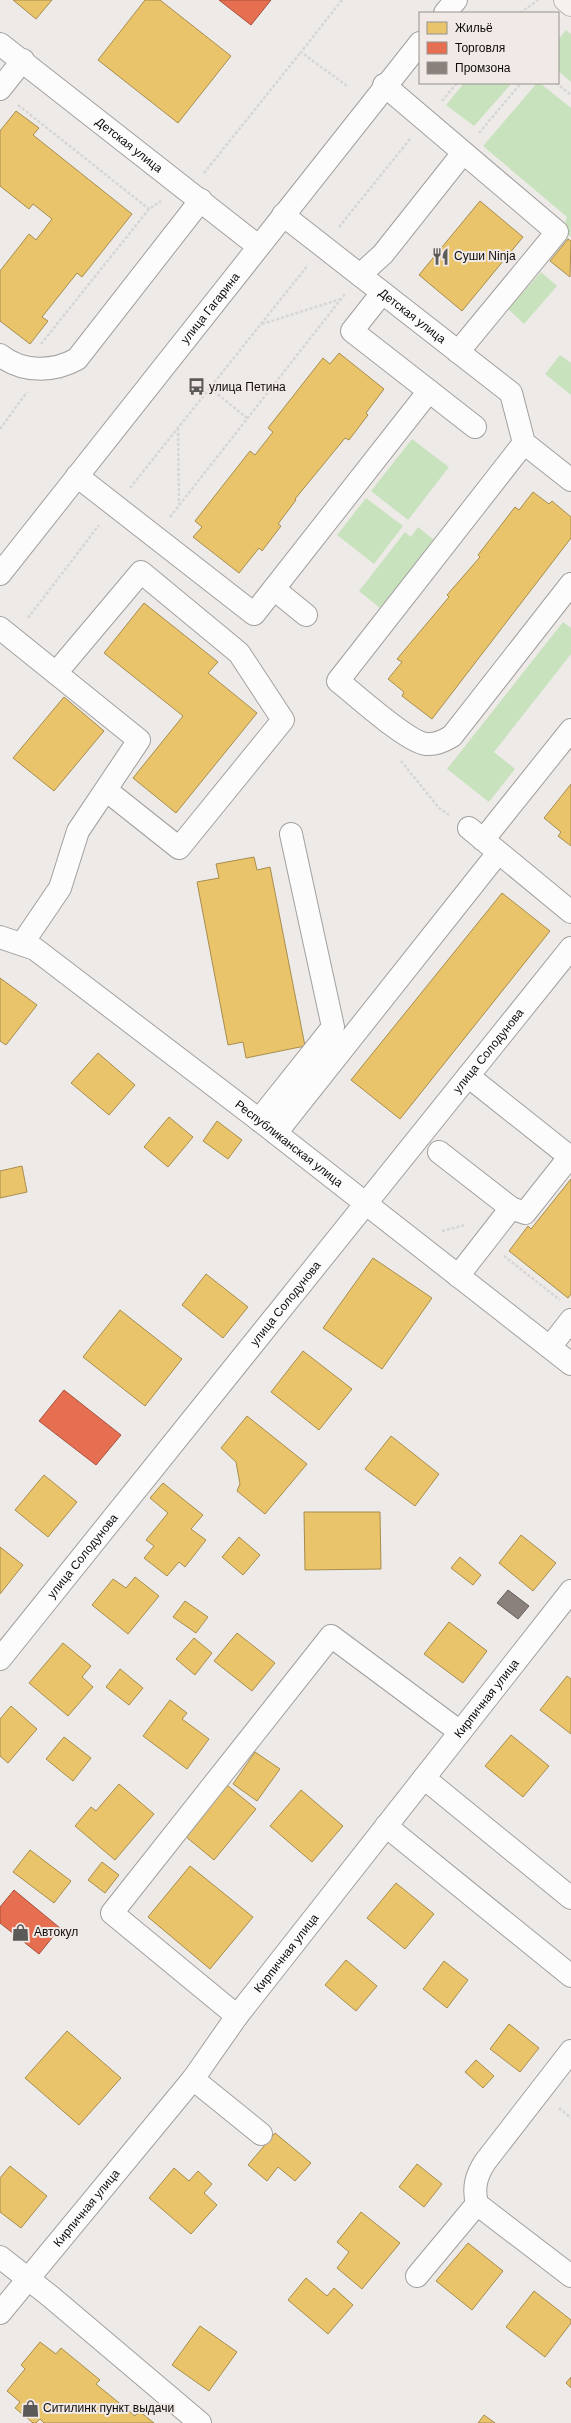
<svg xmlns="http://www.w3.org/2000/svg" width="571" height="2423" font-family="Helvetica,sans-serif">
	<rect width="100%" height="100%" fill="#edeae8"/>
	<path fill="#c9e2be" d="M566,30l5,4v48l-13,-11v-31z
		M464,83h48l-38,43 -28,-21z
		M537,83h3l31,25v129l-8,-7 4,-13 -84,-71z
		M541,272l16,14 -33,38 -16,-15z
		M560,355l11,8v32l-26,-21z
		M412,439l37,28 -41,53 -37,-29z
		M366,498l37,28 -29,38 -37,-29z
		M418,527l16,13 -54,68 -21,-17 46,-59 6,5z
		M563,622l8,6v26l-77,98 21,17 -26,33 -42,-33z"/>
	<path fill="#e9c46a" stroke="#a78d4e" d="M13,0h39l-16,19z
		M145,0h15l71,56 -53,67 -80,-63z
		M16,111l23,17 -6,7 99,79 -50,63 -5,-4 -35,44 6,4 -18,23 -30,-23v-50l29,-37 7,6 16,-21 -19,-15 -4,5 -29,-23v-55z
		M480,201l43,36 -61,74 -43,-36z
		M568,239l3,2 -1,36 -20,-16z
		M339,353l45,36 -18,24 2,2 -19,25 -4,-2 -50,61 1,1 -18,24 3,2 -19,25 -3,-3 -20,25 -46,-36 9,-10 -7,-6 55,-70 5,4 18,-23 -5,-4 55,-70 7,6z
		M533,492l16,12 3,-3 19,16v21l-139,181 -30,-23 2,-4 -16,-13 14,-17 -5,-3 52,-62 -2,-2 33,-38 -2,-2 37,-48 4,3z
		M144,603l74,59 -10,11 49,40 -81,100 -43,-35 50,-62 -79,-63z
		M64,697l40,34 -50,60 -41,-33z
		M571,784v62l-13,-10 3,-4 -17,-14z
		M254,857l3,13 13,-3 35,179 -59,12 -3,-16 -15,3 -31,-163 22,-4 -3,-14z
		M502,893l48,38 -150,188 -49,-39z
		M0,978l37,27 -31,40 -6,-4z
		M98,1053l37,32 -26,30 -38,-32z
		M169,1117l24,20 -25,30 -24,-20z
		M217,1121l25,19 -14,19 -25,-18z
		M22,1166l5,26 -27,6v-27z
		M571,1179v115l-3,4 -59,-47 19,-25 3,3z
		M373,1258l59,40 -50,71 -59,-41z
		M206,1274l42,33 -25,31 -41,-33z
		M120,1310l62,49 -37,47 -62,-49z
		M303,1351l49,38 -33,41 -48,-38z
		M247,1416l60,48 -42,50 -28,-23 3,-7 -4,-22 -15,-14z
		M391,1436l48,38 -24,32 -50,-37z
		M44,1475l33,27 -29,35 -33,-27z
		M163,1483l40,32 -12,14 15,11 -21,27 -6,-5 -12,14 -23,-18 10,-12 -8,-6 22,-27 -18,-15z
		M304,1512h76l1,57 -76,1z
		M521,1535l35,28 -23,28 -34,-28z
		M239,1537l21,18 -17,20 -21,-18z
		M0,1547l23,18 -23,29z
		M460,1557l21,18 -8,10 -22,-17z
		M135,1577l24,19 -31,38 -36,-29 21,-26 13,9z
		M185,1601l23,16 -12,16 -23,-16z
		M449,1622l38,29 -24,32 -39,-29z
		M237,1633l38,30 -23,28 -38,-30z
		M194,1638l18,15 -17,22 -19,-16z
		M63,1643l28,23 -9,11 11,10 -25,29 -39,-33z
		M120,1669l23,19 -14,17 -23,-18z
		M567,1676l4,3v55l-31,-24z
		M170,1700l17,13 -5,6 27,20 -22,30 -44,-33z
		M11,1706l26,23 -29,34 -8,-7v-37z
		M511,1735l38,31 -26,31 -38,-31z
		M64,1737l27,21 -18,23 -27,-22z
		M255,1752l25,17 -23,32 -24,-17z
		M119,1784l35,30 -39,46 -40,-34 16,-19 5,4z
		M227,1785l29,24 -42,51 -29,-24z
		M301,1790l42,36 -31,36 -42,-36z
		M30,1850l41,31 -17,22 -41,-31z
		M102,1862l17,13 -14,18 -17,-13z
		M190,1866l63,51 -43,52 -62,-52z
		M396,1883l38,31 -29,35 -38,-31z
		M346,1960l31,26 -21,25 -31,-26z
		M444,1961l24,19 -21,28 -24,-19z
		M509,2024l30,24 -19,24 -30,-23z
		M67,2031l54,47 -42,47 -54,-47z
		M476,2060l18,16 -11,12 -18,-16z
		M275,2133l36,30 -16,18 -17,-14 -11,14 -19,-16z
		M417,2164l25,20 -18,23 -25,-20z
		M10,2166l37,30 -26,32 -21,-16v-34z
		M174,2168l15,13 9,-10 14,13 -8,9 13,12 -26,29 -42,-36z
		M361,2212l39,31 -38,46 -25,-21 12,-16 -12,-10z
		M468,2243l35,28 -31,39 -36,-29z
		M306,2278l21,18 7,-8 19,17 -25,29 -40,-34z
		M534,2291l37,29v3l-26,34 -39,-30z
		M200,2326l37,26 -28,39 -37,-26z
		M40,2342l16,12 5,-6 39,32 -4,4 39,32 4,-5 15,12h-110l-4,-4 -4,4h-3l-18,-15 5,-6 -13,-11 18,-22 -4,-4z
		M571,2377v11l-5,-5z
		M484,2415l11,8h-17z"/>
	<path fill="#e76f51" stroke="#a6513c" d="M219,0h52l-20,25z
		M64,1390l57,45 -25,30 -57,-44z
		M14,1890l46,38 -21,26 -39,-31v-16z"/>
	<path fill="#8a817c" stroke="#655e5a" d="M508,1590l21,16 -11,13 -21,-16z"/>
	<g fill="none" stroke-linecap="round" stroke-linejoin="round">
		<defs>
			<g id="minor">
				<path d="M445,13l11,-13"/>
				<path id="s1" d="M0,44l258,202"/>
				<path d="M384,85l173,147 -99,120"/>
				<path d="M0,89l23,-29"/>
				<path id="s2" d="M283,215l228,178 13,50 47,37"/>
				<path d="M360,275l23,-21 80,-101"/>
				<path d="M0,355c22,18 54,17 77,4l124,-159"/>
				<path d="M429,391l46,36"/>
				<path d="M524,443l-186,238c18,14 69,61 88,63 10,1 18,-3 26,-8l119,-152"/>
				<path d="M77,476l177,138 175,-223 -77,-60 30,-38"/>
				<path id="s3" d="M0,574l420,-531"/>
				<path d="M274,589l32,26"/>
				<path d="M0,628l139,112 -61,91 -18,57 -38,56"/>
				<path d="M56,673l85,-101 98,81 44,67 -104,128 -73,-58"/>
				<path d="M469,828l102,84"/>
				<path d="M483,840l88,-110"/>
				<path id="s4" d="M0,937l35,12 224,171 312,244"/>
				<path d="M468,1076l102,81"/>
				<path d="M259,1120l74,-93 -42,-193"/>
				<path d="M276,1133l222,-280"/>
				<path d="M439,1152l72,56 14,5 46,-58"/>
				<path d="M458,1276l53,-68"/>
				<path d="M550,1347l21,-27"/>
				<path id="s5" d="M0,1659l571,-711"/>
				<path d="M424,1778l147,120"/>
				<path d="M386,1826l185,150"/>
				<path d="M237,2016l-125,-103 219,-277 129,96"/>
				<path d="M193,2079l68,55"/>
				<path d="M477,2204l94,72"/>
				<path d="M0,2257l50,39 150,127"/>
				<path d="M417,2276l60,-72c-4,-16 -1,-28 8,-42l86,-111"/>
				<path id="s6" d="M0,2313l193,-234 44,-63 334,-425"/>
			</g>
			<path id="major" d="M565,0l6,5"/>
		</defs>
		<use href="#minor" stroke="#a2a09f" stroke-width="24"/>
		<use href="#major" stroke="#bbb3af" stroke-width="24"/>
		<path stroke="#d7d6d5" stroke-width="2.5" stroke-dasharray="3 2" stroke-linecap="butt" d="M342,0l-41,52 46,34
			M520,13l18,-13
			M556,83l15,12
			M442,101l15,-18
			M18,105l131,104
			M479,133l42,-50
			M204,173l97,-121
			M339,227l71,-88
			M262,324l79,-25
			M41,344l108,-135 12,-8
			M210,388l37,30
			M178,428l1,77
			M0,429l27,-37
			M130,488l178,-223
			M170,517l175,-223
			M28,618l71,-93
			M401,761l38,47 10,7
			M442,1231l23,-6
			M504,1256l56,44
			M559,2108l12,10"/>
		<use href="#minor" stroke="#fcfcfc" stroke-width="22"/>
		<use href="#major" stroke="#f5f1ef" stroke-width="22"/>
	</g>
	<defs>
		<symbol id="restaurant-bare" viewBox="-9 -9 18 18"><path d="M-5-6h1v4h1v-4h1v4h1v-4h1v5L-1.5 .5V6h-2V.5L-5-1ZM5-6V6H3V1.5H1.5Q1.5-4 5-6Z" fill="#5c5a58" stroke="#f0e9e5" stroke-width="2.5" paint-order="stroke"/></symbol>
		<symbol id="bus-bare" viewBox="-9 -9 18 18"><path d="M-5-6H5V4H4V6H2V4H-2V6H-4V4H-5ZM-3.5-4V0h7V-4ZM-3.5 1.2v1.5H-2V1.2ZM2 1.2v1.5H3.5V1.2Z" fill="#5c5a58" stroke="#f0e9e5" stroke-width="2.5" paint-order="stroke"/></symbol>
		<symbol id="shop-bare" viewBox="-9 -9 18 18"><path d="M-5-2.5h2.3a2.7 3.5 0 0 1 5.4 0H5L5.5 6h-11ZM-1.5-2.5h3a1.5 2.3 0 0 0-3 0Z" fill="#5c5a58" stroke="#f0e9e5" stroke-width="2.5" paint-order="stroke"/></symbol>
	</defs>
	<g fill-rule="evenodd">
		<use href="#restaurant-bare" x="428" y="244" width="25" height="25"/>
		<use href="#bus-bare" x="184" y="374" width="25" height="25"/>
		<use href="#shop-bare" x="8" y="1920" width="25" height="25"/>
		<use href="#shop-bare" x="18" y="2396" width="25" height="25"/>
	</g>
	<g text-anchor="middle" dominant-baseline="central" stroke-width="4" stroke-linejoin="round" paint-order="stroke">
		<g font-size="12" fill="#0e0c0b" stroke="#f0e9e5">
			<text stroke="none"><textPath href="#s1" startOffset="164">Детская улица</textPath></text>
			<text stroke="none"><textPath href="#s3" startOffset="339">улица Гагарина</textPath></text>
			<text stroke="none"><textPath href="#s2" startOffset="164">Детская улица</textPath></text>
			<text stroke="none"><textPath href="#s5" startOffset="780">улица Солодунова</textPath></text>
			<text stroke="none"><textPath href="#s4" startOffset="357">Республиканская улица</textPath></text>
			<text stroke="none"><textPath href="#s5" startOffset="456">улица Солодунова</textPath></text>
			<text stroke="none"><textPath href="#s5" startOffset="132">улица Солодунова</textPath></text>
			<text stroke="none"><textPath href="#s6" startOffset="784">Кирпичная улица</textPath></text>
			<text stroke="none"><textPath href="#s6" startOffset="460">Кирпичная улица</textPath></text>
			<text stroke="none"><textPath href="#s6" startOffset="136">Кирпичная улица</textPath></text>
		</g>
		<g font-size="12" fill="#0e0c0b" stroke="#f0e9e5" text-anchor="start">
			<text x="454" y="256">Суши Ninja</text>
			<text x="209" y="387">улица Петина</text>
			<text x="34" y="1932">Автокул</text>
			<text x="43" y="2408">Ситилинк пункт выдачи</text>
		</g>
	</g>
	<rect x="419" y="12" width="140" height="72" fill="#f0e9e5" stroke="#96918e"/>
	<rect x="427" y="22" width="20" height="12" fill="#e9c46a" stroke="#96918e"/>
	<text x="455" y="32" font-size="12" fill="#0e0c0b">Жильё</text>
	<rect x="427" y="42" width="20" height="12" fill="#e76f51" stroke="#96918e"/>
	<text x="455" y="52" font-size="12" fill="#0e0c0b">Торговля</text>
	<rect x="427" y="62" width="20" height="12" fill="#8a817c" stroke="#96918e"/>
	<text x="455" y="72" font-size="12" fill="#0e0c0b">Промзона</text>
</svg>
